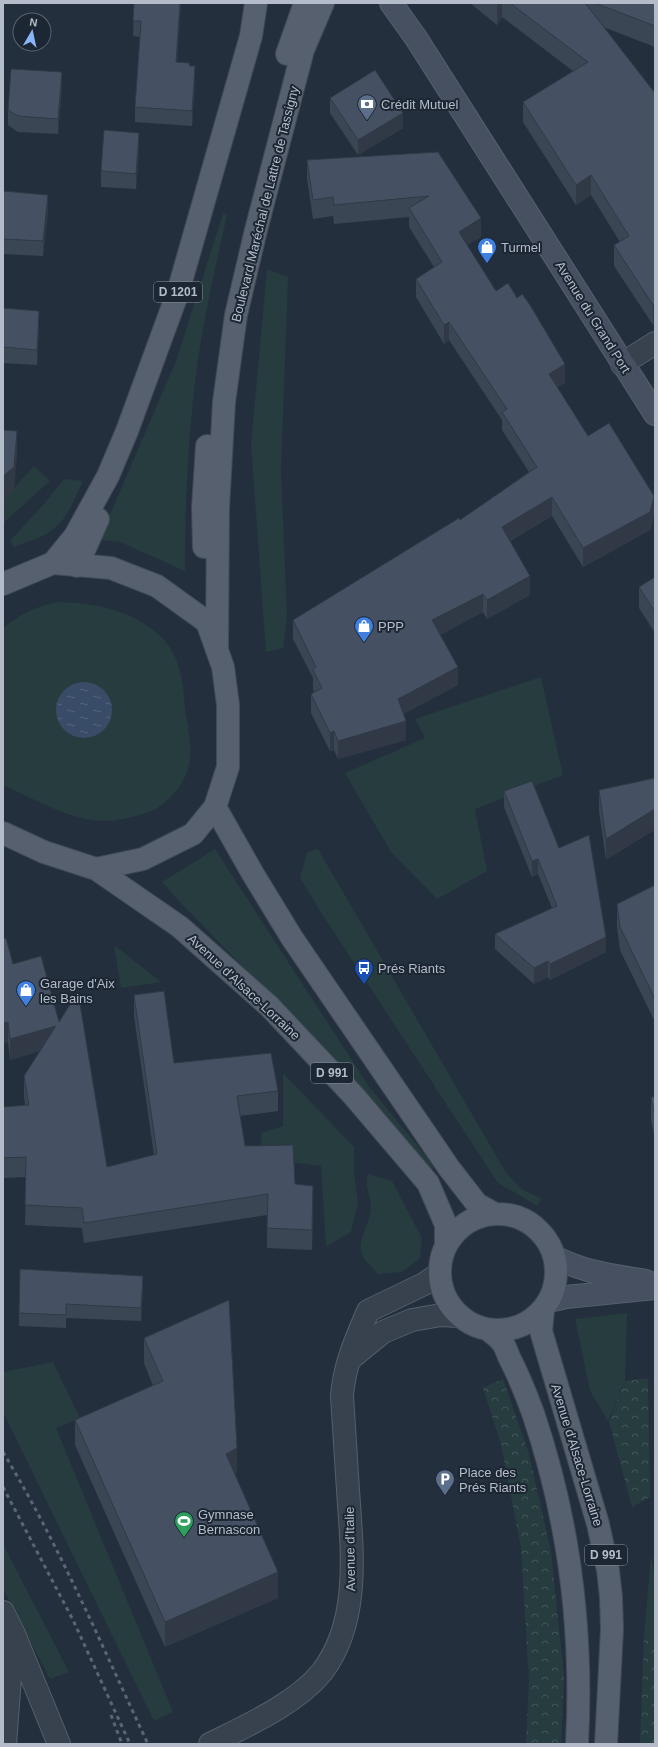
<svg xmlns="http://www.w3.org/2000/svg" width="658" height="1747" font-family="Helvetica,sans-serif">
	<defs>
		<pattern id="forest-crowns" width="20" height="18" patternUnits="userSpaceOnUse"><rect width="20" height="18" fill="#263c3f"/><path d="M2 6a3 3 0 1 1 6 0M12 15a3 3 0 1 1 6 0" fill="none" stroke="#435659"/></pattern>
		<pattern id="water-ripples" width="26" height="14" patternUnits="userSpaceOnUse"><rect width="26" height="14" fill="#394c67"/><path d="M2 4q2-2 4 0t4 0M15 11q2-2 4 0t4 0" fill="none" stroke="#53647b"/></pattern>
	</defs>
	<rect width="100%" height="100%" fill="#242f3e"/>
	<path fill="#263c3f" d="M223,214l4,1c-11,50 -23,101 -30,152 -9,68 -12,135 -12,204l-65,-29 -21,-2 77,-179z
		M267,269l21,8 -7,193 6,147 -4,31 -17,4 -15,-208z
		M34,466l16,15 -47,42v-23z
		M64,479l19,2c-7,15 -14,34 -27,46 -11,10 -29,15 -42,20l-4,-6 33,-36z
		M59,602c36,1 73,8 101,34 21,20 23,45 25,72 2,14 7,38 5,51 -2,19 -14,36 -30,47 -9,8 -39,14 -52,15 -37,1 -72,-22 -105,-36v-157c20,-15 31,-21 56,-26z
		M541,677l22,98 -88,34 12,62 -50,28 -46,-47 -46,-79 80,-35 -10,-19z
		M215,849l155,239 65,79 -6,3 -66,-80 -187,-192 -14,-16z
		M318,849l187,322 16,18 20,9 -3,8 -40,-23 -176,-269 -22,-36 7,-26z
		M114,945l47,37 -40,6z
		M283,1073l71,74v26l4,30 -7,29 -25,15 -5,-81 -59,-8 -1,-25 22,-7z
		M368,1174l24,7 30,57 -2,20 -18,14 -24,2c-5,-6 -13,-13 -16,-19 -6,-15 9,-32 9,-48 0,-13 -7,-18 -3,-33z
		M627,1313l-2,68 -17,40 -18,-30 -15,-72z
		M53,1362l27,56 -24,10 117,284 -19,9 -151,-309v-40z
		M3,1544l66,128 -19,7 -47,-90z
		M651,1555l4,25v57l-11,-1z"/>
	<path fill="url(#forest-crowns)" d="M648,1378l2,119 -18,10 -23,-86 16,-40z
		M503,1379l26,75 22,98 13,125 -3,67h-35l3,-63 -8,-133 -20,-104 -18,-56z
		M644,1636l11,1v107h-15z"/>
	<path fill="url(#water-ripples)" d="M56 710a28 28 0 1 1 56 0a28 28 0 1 1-56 0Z"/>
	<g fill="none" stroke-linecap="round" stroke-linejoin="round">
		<defs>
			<path id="street" d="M622,364l33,-21
				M350,1359l33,-27 29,-12 29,-5 18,1
				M3,1612l11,22 45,110
				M5,1744l8,-107
				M210,1744c36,-18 86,-40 112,-72 39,-51 30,-122 26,-182 -2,-31 -4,-62 -6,-94 2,-30 14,-57 26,-85l56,-27 15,-10"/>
			<path id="secondary" d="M391,3l25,35 239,376
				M555,1257c28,15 59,19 91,24
				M549,1301l17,-4 89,-9"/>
			<path id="primary" d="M287,54l18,-51
				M204,547l-1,-40 4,-61
				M53,563l22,-27 33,-60 19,-45 51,-139 73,-256 5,-33
				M77,566l21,-47
				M3,584l50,-21 58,5 46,18 50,36 16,45 5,38v62l-13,40 -22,27 -50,25 -47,10 -52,-17 -41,-19
				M217,649l1,-141 6,-106 12,-87 20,-85 47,-180 20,-47
				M215,807l38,67 39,64 157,230 28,36 18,10
				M96,869l84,58 89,79 84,89 75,88 18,42v20
				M440 1272a58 58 0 1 1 116 0a58 58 0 1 1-116 0Z
				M543,1310l-2,21 57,193 10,46 3,27 1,32 -6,115
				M487,1329c5,4 11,8 14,12 4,4 6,11 8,16 10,19 17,37 24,56 36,106 50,219 44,331"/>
		</defs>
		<use href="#street" stroke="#565f6c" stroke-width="24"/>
		<use href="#secondary" stroke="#565f6c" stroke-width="24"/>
		<use href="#primary" stroke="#414a57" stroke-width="24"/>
		<use href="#street" stroke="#38414e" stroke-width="22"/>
		<use href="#secondary" stroke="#465061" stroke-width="22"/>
		<use href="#primary" stroke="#56606e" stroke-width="22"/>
		<path stroke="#5a6575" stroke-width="3" stroke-dasharray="4 4" stroke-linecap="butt" d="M3,1452c56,93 99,194 145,292
			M3,1487l70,133 57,124
			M111,1715l11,29"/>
	</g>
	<path fill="#3b4654" d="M134,3h47l-4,59 18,19 -3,45 -57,-4v-15l5,-70 -7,-1z
		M470,3h185v44l-52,-20 52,66 -2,232 -39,-59v-21l6,-3 -29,-47 -15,10 -53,-83v-20l50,-31 -71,-54 -5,8z
		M62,87l-4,47 -40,-2 -10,-7v-15z
		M330,98l73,30 -45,27 -28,-42z
		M139,148l-3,41 -35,-2v-16z
		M438,152l43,85 -14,8 29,46 69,92 -8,4 31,49 66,79 -4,15 -67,37 -31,-51 -42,25 20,54 -43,24 -4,-7 -43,23 18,50 -55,29 3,26 -68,19 -4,-9 -4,1 -19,-38v-19l3,-2 -1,-3v-11l-20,-39v-19l167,-100 69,-48 -27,-42v-10l-53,-80 -5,4 -28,-47v-18l18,-12 -25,-40v-10l-75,7 -1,-8 -20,3 -6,-40v-19z
		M3,191l45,19 -5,46 -40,-2z
		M3,308l36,19 -2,38 -34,-2z
		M655,577v56l-16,-25v-21z
		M655,778l-49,82 -7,-49v-21z
		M504,791l55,57 47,104 -56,28 -2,-3 -14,7 -39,-35v-15l57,-26 -14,-34 -6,3 -28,-70z
		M655,885v137l-35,-72 -3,-24v-22z
		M13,964l46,58 48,145 47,-12 -20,-139v-21l40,68 104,28v20l-38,5 5,30 50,38 18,22 -1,44 -45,-2v-33l-183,28 -2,-15 -57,-3 1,-48 -23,1v-71l22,-2 -1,-9v-20l16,-25 -30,9 -2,-18 -5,1z
		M651,1097h4v41l-4,-18z
		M143,1289l-2,32 -75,-3v10l-47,-2v-13z
		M144,1338l93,135 -2,1 43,124 -113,49 -90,-202v-25l78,-34 -9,-23z"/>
	<path fill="#303945" d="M180,3h1l-5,75v-16z
		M498,3h4v14l-5,8v-21z
		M195,66v15l-3,45v-15z
		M62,72v15l-4,47v-15z
		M403,113v15l-45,27v-15z
		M139,133v15l-3,41v-15z
		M591,175v20l-15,10v-20z
		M48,195v15l-5,46v-15z
		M481,218v19l-22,13v-18z
		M655,304v20l-2,1v-20z
		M39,311v16l-2,38v-15z
		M449,322v18l-5,4v-19z
		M565,364v19l-16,10v-19z
		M17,431v25l-3,35 -11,9v-24z
		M654,496v19l-4,15 -67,37v-19z
		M552,497v19l-50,29v-18z
		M530,576v19l-43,24v-19z
		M483,594v18l-51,27v-19z
		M458,667v18l-60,32v-18z
		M406,721v19l-68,19v-18z
		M334,731v19l-4,1v-18z
		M655,809v21l-49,30v-21z
		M538,859v15l-6,3v-16z
		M606,937v15l-56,28v-16z
		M548,961v16l-14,7v-16z
		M8,1022v20l-5,1v-20z
		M56,1026v21l-46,13v-21z
		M143,1276v13l-2,32v-13z
		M237,1448v25l-11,6v-25z
		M278,1572v26l-113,49v-25z"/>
	<path fill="#455162" stroke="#303945" d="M134,3h46l-4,59 13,1 1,3h5l-3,45 -57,-4 6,-86h-8z
		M510,3h75l70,90v211l-2,1 -39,-60 15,-9 -38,-61 -15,10 -53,-83 65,-40z
		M595,3h60v23z
		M11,69l51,3 -4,47 -40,-3 -10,-6z
		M375,70l28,43 -45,27 -28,-42z
		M104,130l35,3 -3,41 -35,-3z
		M438,152l43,66 -22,14 37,59 12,-8 9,15 5,-4 8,11 35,59 -16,10 39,62 21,-13 45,73 -4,16 -67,36 -31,-51 -50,30 28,49 -43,24 -4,-6 -51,26 26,47 -60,32 8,22 -68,20 -4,-10 -4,2 -19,-39 11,-6 -9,-18 3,-3 -23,-47 166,-102 1,2 77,-53 -35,-55 5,-3 -58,-87 -5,3 -28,-46 26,-17 -33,-54 20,-12 -95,9 -1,-8 -20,3 -6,-40z
		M3,191l45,4 -5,46 -40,-2z
		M3,308l36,3 -2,39 -34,-3z
		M3,430l14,1 -3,36 -11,9z
		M655,577v35l-16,-25z
		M655,778v31l-49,30 -7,-49z
		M532,781l27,67 30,-13 17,102 -56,27 -2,-3 -14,7 -39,-34 62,-28 -19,-47 -6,2 -28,-70z
		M655,885v114l-35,-72 -3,-23z
		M6,938l7,26 28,-8 18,66 19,-30 29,175 50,-13 -23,-159 30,-4 10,72 97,-10 7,38 -41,5 8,50 48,-1 2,39 18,2 -1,44 -45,-2 1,-34 -184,29 -2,-15 -57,-3 1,-48 -23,1v-51l26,-2 -5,-29 32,-50 -46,13 -2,-17 -5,1v-84z
		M651,1097h4v19z
		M20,1269l123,7 -2,32 -75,-4v11l-47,-2z
		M229,1300l8,148 -11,6 52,118 -113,50 -90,-202 88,-39 -19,-43z"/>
	<defs>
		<symbol id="bank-pin" viewBox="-11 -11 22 30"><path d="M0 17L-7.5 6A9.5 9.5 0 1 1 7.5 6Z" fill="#5c6f8a" stroke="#1d2633"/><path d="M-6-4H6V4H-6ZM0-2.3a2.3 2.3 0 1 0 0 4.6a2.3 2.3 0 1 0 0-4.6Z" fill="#fff"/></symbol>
		<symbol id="shop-pin" viewBox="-11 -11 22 30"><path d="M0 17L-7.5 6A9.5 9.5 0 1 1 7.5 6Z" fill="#3f7fe0" stroke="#1d2633"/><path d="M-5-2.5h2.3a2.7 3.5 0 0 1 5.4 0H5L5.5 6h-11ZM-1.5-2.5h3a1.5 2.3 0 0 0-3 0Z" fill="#fff"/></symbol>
		<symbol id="bus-pin" viewBox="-11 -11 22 30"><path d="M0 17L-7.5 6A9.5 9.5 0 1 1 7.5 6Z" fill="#1a4fb4" stroke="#1d2633"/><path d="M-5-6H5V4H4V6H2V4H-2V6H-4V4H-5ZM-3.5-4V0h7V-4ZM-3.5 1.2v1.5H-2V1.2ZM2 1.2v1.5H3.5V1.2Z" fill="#fff"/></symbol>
		<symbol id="parking-pin" viewBox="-11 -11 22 30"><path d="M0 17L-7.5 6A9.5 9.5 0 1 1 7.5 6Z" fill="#5c6f8a" stroke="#1d2633"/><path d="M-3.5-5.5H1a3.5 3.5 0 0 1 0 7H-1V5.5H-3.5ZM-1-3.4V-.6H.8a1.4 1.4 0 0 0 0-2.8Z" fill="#fff"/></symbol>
		<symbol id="stadium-pin" viewBox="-11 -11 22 30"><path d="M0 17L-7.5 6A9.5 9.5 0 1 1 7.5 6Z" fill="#2e9e5b" stroke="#1d2633"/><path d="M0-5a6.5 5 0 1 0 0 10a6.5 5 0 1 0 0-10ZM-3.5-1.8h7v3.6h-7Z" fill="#fff"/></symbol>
	</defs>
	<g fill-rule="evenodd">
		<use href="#bank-pin" x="356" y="93" width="22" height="30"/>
		<use href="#shop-pin" x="476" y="236" width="22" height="30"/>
		<use href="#shop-pin" x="353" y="615" width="22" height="30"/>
		<use href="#bus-pin" x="353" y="957" width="22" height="30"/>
		<use href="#shop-pin" x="15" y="979" width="22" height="30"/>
		<use href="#parking-pin" x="434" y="1468" width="22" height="30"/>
		<use href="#stadium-pin" x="173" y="1510" width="22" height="30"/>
	</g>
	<g text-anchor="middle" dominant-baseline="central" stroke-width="4" stroke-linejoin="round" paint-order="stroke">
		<g fill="#1d2633" stroke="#878f9c" stroke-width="1">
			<rect x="154" y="282" width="48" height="20" rx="3"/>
			<rect x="311" y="1063" width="42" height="20" rx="3"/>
			<rect x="585" y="1545" width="42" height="20" rx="3"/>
		</g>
		<g font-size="12" font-weight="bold" fill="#b4bcc9">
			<text x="178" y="292">D 1201</text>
			<text x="332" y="1073">D 991</text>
			<text x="606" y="1555">D 991</text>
		</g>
		<g font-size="13" fill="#b4bcc9" stroke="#1d2633" text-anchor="start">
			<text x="381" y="104">Crédit Mutuel</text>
			<text x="501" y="247">Turmel</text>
			<text x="378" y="626">PPP</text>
			<text x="378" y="968">Prés Riants</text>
			<text x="40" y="983">Garage d'Aix<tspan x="40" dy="15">les Bains</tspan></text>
			<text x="459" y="1472">Place des<tspan x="459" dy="15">Prés Riants</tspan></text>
			<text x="198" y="1514">Gymnase<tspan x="198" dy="15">Bernascon</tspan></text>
		</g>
		<g font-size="13" fill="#b4bcc9" stroke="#1d2633">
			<text transform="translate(265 204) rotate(-76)">Boulevard Maréchal de Lattre de Tassigny</text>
			<text transform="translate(593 317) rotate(58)">Avenue du Grand Port</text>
			<text transform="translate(244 987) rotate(43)">Avenue d'Alsace-Lorraine</text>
			<text transform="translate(577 1455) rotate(73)">Avenue d'Alsace-Lorraine</text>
			<text transform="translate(350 1549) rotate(-91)">Avenue d'Italie</text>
		</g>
	</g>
	<rect width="658" height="1747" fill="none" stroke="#b4bcc9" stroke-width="8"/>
	<g transform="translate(32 32) rotate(9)"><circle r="19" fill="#1d2633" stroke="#59626f"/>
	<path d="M0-3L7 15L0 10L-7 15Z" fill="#8ab4f8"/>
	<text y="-6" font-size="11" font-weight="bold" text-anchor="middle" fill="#b4bcc9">N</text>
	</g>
</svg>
